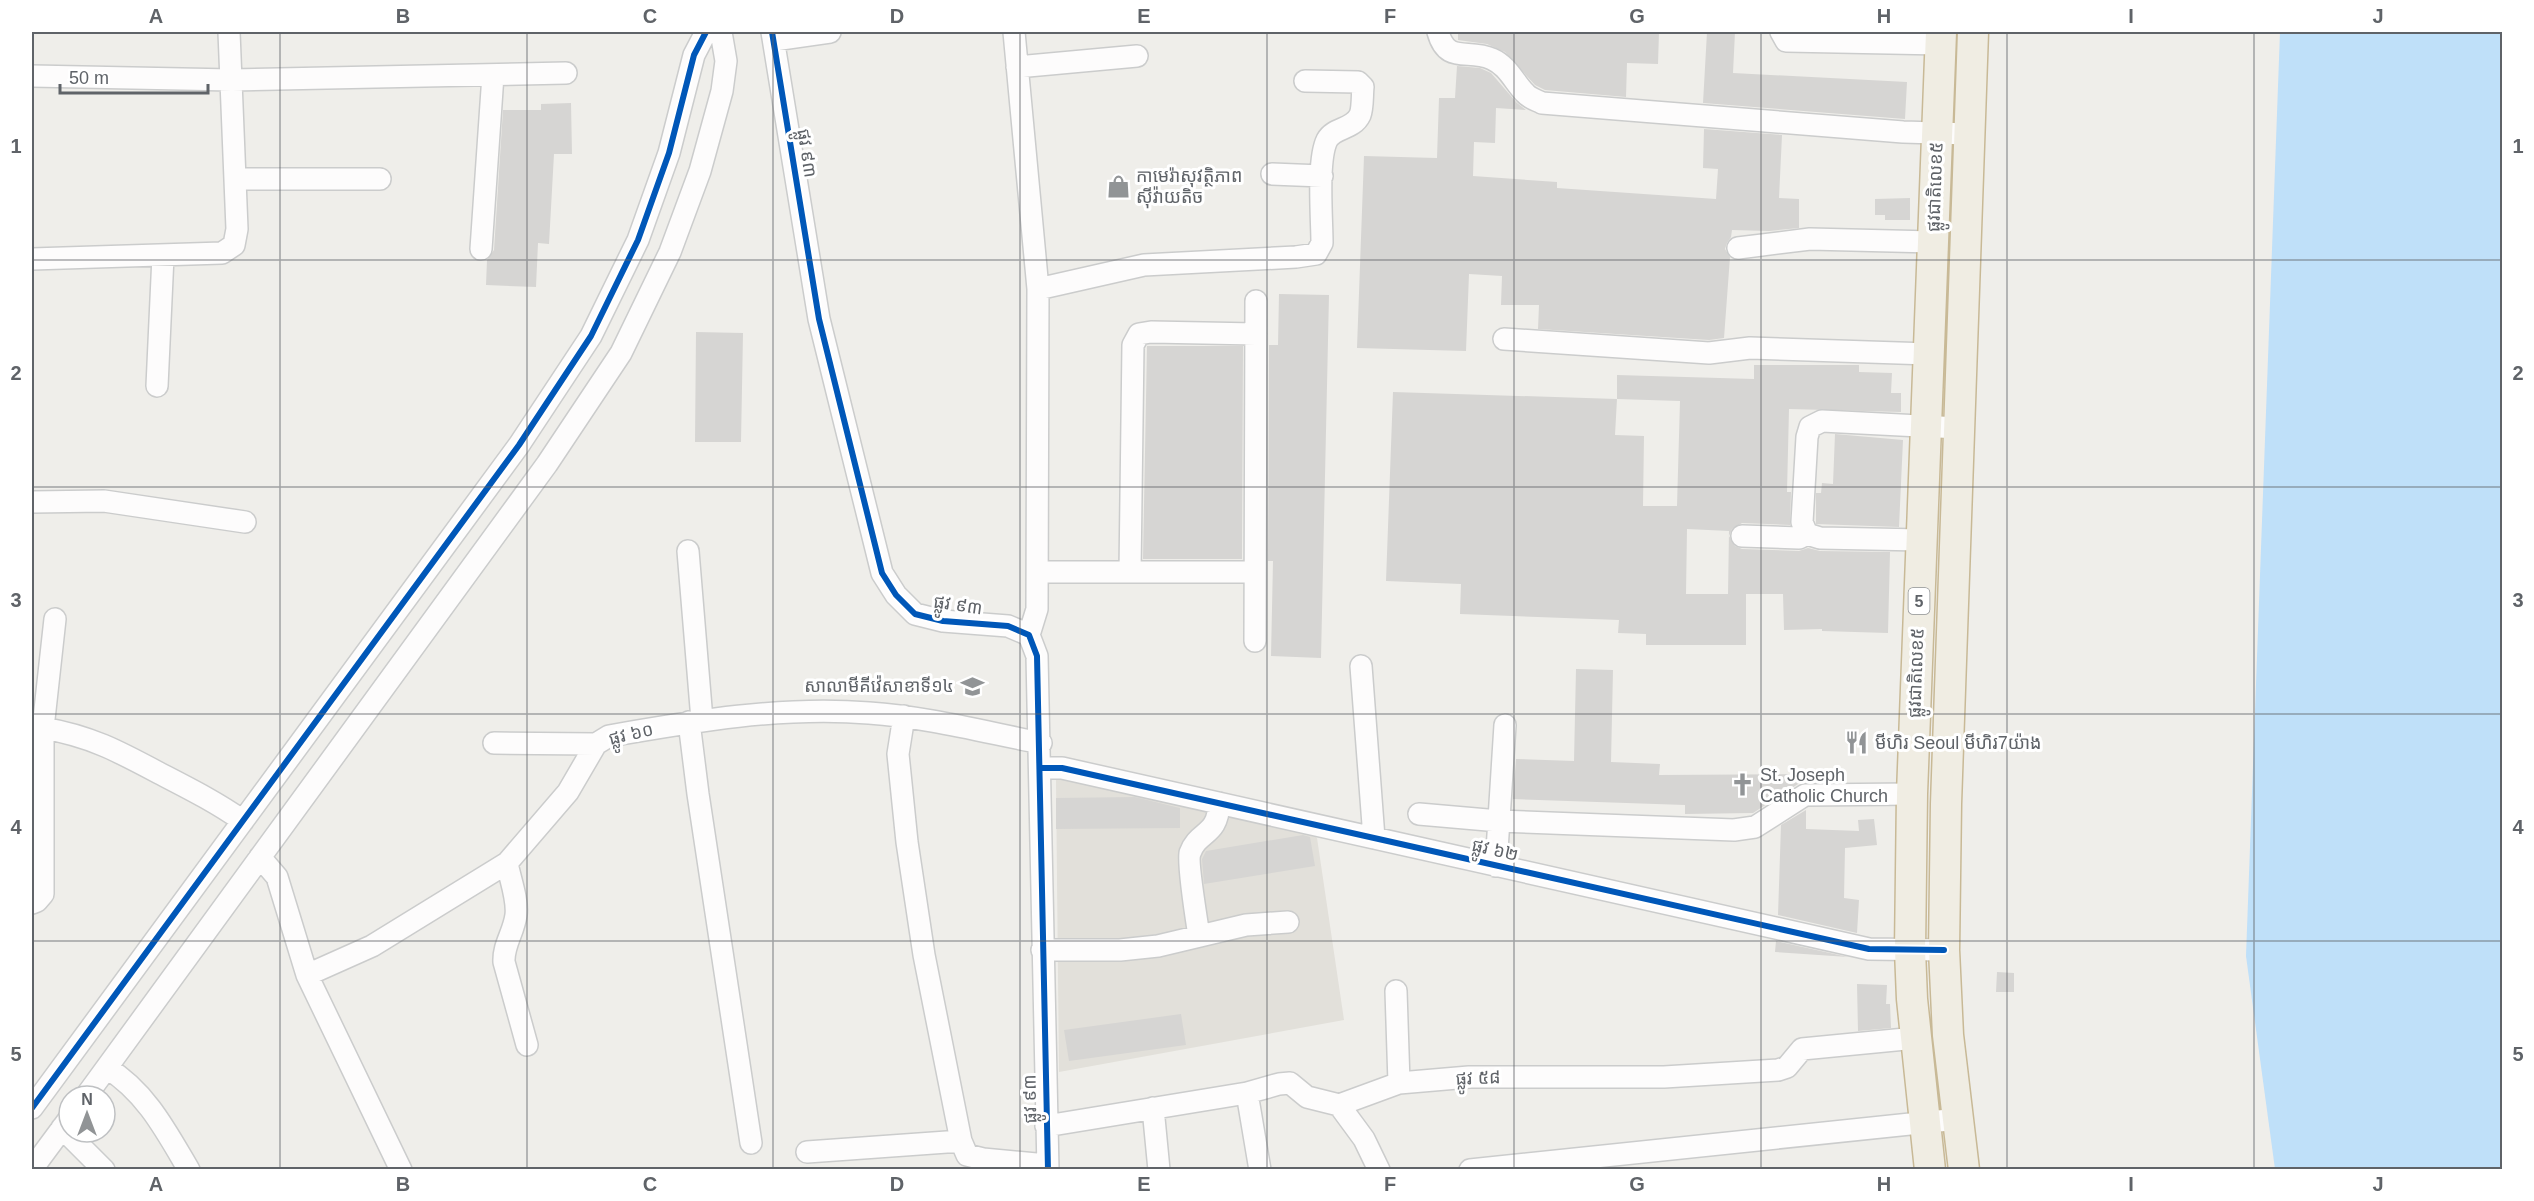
<svg xmlns="http://www.w3.org/2000/svg" width="2534" height="1201" font-family="Arial,'Noto Sans Khmer',sans-serif">
	<rect width="100%" height="100%" fill="#efeeea"/>
	<path fill="#e2e0da" d="M1072,773l232,52 13,13 27,182 -285,52 -3,-292z"/>
	<path fill="#bfe0f9" d="M2280,32h222v1137h-227l-29,-213z"/>
	<path fill="#d6d5d3" fill-rule="evenodd" d="M1458,32h201l-1,32 -31,-1 -1,34 -81,-7 -10,-5 -30,-33 -18,-8 -29,-4z
		M1707,32h28l-2,41 174,9 -2,37 -202,-16z
		M1457,66l23,2 11,5 26,30 9,7 -30,-2 -1,35 -21,-1 -1,34 84,6v6l159,11 2,-30 -15,-1 1,-39 78,6 -3,63 20,1v29l-30,3 -37,-1 -1,7 -4,6 -2,6 5,8 -6,81 -15,2 -171,-11 1,-24h-38l1,-29 -33,-2 -3,77 -109,-3 7,-192 73,2 2,-60h16z
		M571,103l1,51h-18l-5,90 -11,-1 -2,44 -50,-2 1,-25 7,-10 9,-140h38v-6z
		M1910,198v22h-25v-5h-10v-16z
		M1279,294l50,1 -8,363 -50,-2 2,-95h-5l1,-216h9z
		M696,332l47,1 -2,109h-46z
		M1147,346h96l-1,213h-99z
		M1754,365h105v7l33,1 -1,20h10v19l-112,-3 -2,83h4l-1,33 -48,-2 -10,6 -3,7 6,10 7,3 57,2 9,-3 12,3 70,1 -2,81 -66,-2v-2l-38,1 -1,-36h-37v51h-100v-11l-28,-1 1,-13 -159,-6 1,-30 -75,-3 7,-189 224,7v-24l137,4zM1617,399l63,2 -3,105h-34l1,-70 -29,-1zM1687,529l42,2 -1,63h-42z
		M1835,434l68,6 -4,87 -83,-3v-31h5l1,-10 11,1z
		M1576,669l37,1 -2,92 49,2 -1,11 147,-1v8l-8,2 -45,29 -68,1v-9l-172,-6 3,-40 58,2z
		M1135,797l45,11v20l-124,1v-31z
		M1806,810v19l53,2 -1,-11 16,-1 3,26 -32,3 -1,50 15,2 -2,33 -79,-18 3,-90z
		M1303,835l7,2 5,29 -111,18 -2,-25 4,-8z
		M1776,941l72,16 -73,-5z
		M1997,972l17,1v19h-18z
		M1857,984l30,1 -1,19h4l1,24 -33,3z
		M1181,1014l5,31 -117,16 -5,-31z"/>
	<g fill="none" stroke-linecap="round" stroke-linejoin="round">
		<defs>
			<path id="minor" d="M772,32l47,287 63,254 14,22 19,19 28,7 65,5 21,9 8,21 11,514
				M1014,32l24,257 -1,320 -8,26
				M1438,32c9,33 30,16 54,27 16,7 22,23 33,34 4,5 11,7 17,10l361,29 66,2
				M1781,32l5,9 155,3
				M774,40l56,-8
				M1017,67l120,-11
				M32,76l200,4 334,-7
				M1272,174l50,2
				M236,179h144
				M1738,248l72,-9 123,3
				M481,249l12,-174
				M32,259l190,-6 12,-8 3,-16 -8,-197
				M1038,289l106,-24 152,-8 20,-3 6,-11c0,-24 -5,-83 5,-103 7,-13 26,-10 33,-25 3,-7 2,-20 3,-28l-5,-5 -53,-1
				M1504,339l205,14 41,-5 179,6
				M157,386l6,-130
				M32,502l72,-1 141,21
				M1742,536l57,2 8,-4
				M1921,540l-101,-2 -13,-4 -5,-12 5,-85 3,-10 12,-6 137,7
				M688,551l14,169
				M1038,572h216
				M1130,572l3,-227 6,-11 12,-2 105,2
				M1255,641l1,-340
				M1361,666l13,172
				M904,716l-6,38 9,88 17,113 37,186 6,14 16,4 64,6
				M689,722l9,72 53,349
				M43,728c47,8 75,23 116,45 29,15 57,29 84,48
				M494,743l102,1
				M1041,768h21l807,181 75,1
				M1419,814l80,7 235,9 21,-3 50,-32 107,-1
				M260,857l17,20 30,98 94,195
				M507,863c3,16 11,36 9,52 -2,17 -13,30 -12,47l23,83
				M1496,866l9,-141
				M32,903l5,-2 6,-7v-166l12,-109
				M1199,936c-2,-13 -12,-75 -9,-83 8,-23 28,-16 29,-50
				M1042,950h78l38,-4 88,-21 42,-3
				M307,975l65,-29 135,-83 61,-71 28,-48 13,-8c86,-15 172,-30 260,-23 58,4 115,19 172,30
				M1396,991l3,92
				M107,1068c39,24 59,63 82,102
				M1247,1093l13,77
				M86,1096l461,-632 74,-111 49,-101 30,-81 22,-80 4,-30 -5,-29
				M1339,1105l25,34 15,31
				M32,1108l487,-663 72,-109 47,-96 31,-87 25,-98 12,-23
				M1153,1108l6,62
				M1046,1126l201,-33 32,-9 11,-1 17,14 32,8 60,-22 70,-6h195l114,-7 9,-3 15,-18 114,-11
				M62,1128l42,42
				M807,1152l154,-11
				M32,1169l37,-50
				M1470,1170l488,-51"/>
			<path id="highway" d="M1930,1170l-18,-171 -2,-49 2,-156 29,-762
				M1964,1170l-16,-135 -4,-85 2,-146 27,-772"/>
		</defs>
		<use href="#minor" stroke="#cbcccc" stroke-width="24"/>
		<use href="#highway" stroke="#c8b996" stroke-width="33"/>
		<use href="#minor" stroke="#fdfcfc" stroke-width="21"/>
		<use href="#highway" stroke="#f0ede3" stroke-width="30"/>
		<defs>
			<path id="cycleway" d="M772,32l47,287 63,254 14,22 19,19 28,7 65,5 21,9 8,21 11,514
				M1041,768h21l807,181 75,1
				M32,1108l487,-663 72,-109 47,-96 31,-87 25,-98 12,-23"/>
		</defs>
		<use href="#cycleway" stroke="#fff" stroke-width="10"/>
		<use href="#cycleway" stroke="#0057b8" stroke-width="6"/>
	</g>
	<path fill="none" stroke="#5f6368" stroke-width="1.5" stroke-opacity="0.55" d="M280,32v1138M527,32v1138M773,32v1138M1020,32v1138M1267,32v1138M1514,32v1138M1761,32v1138M2007,32v1138M2254,32v1138M32,260h2470M32,487h2470M32,714h2470M32,941h2470"/>
	<defs>
		<symbol id="shop-bare" viewBox="-9 -9 18 18"><path d="M-5-2.5h2.3a2.7 3.5 0 0 1 5.4 0H5L5.5 6h-11ZM-1.5-2.5h3a1.5 2.3 0 0 0-3 0Z" fill="#919496" stroke="#fff" stroke-width="2.5" paint-order="stroke"/></symbol>
		<symbol id="school-bare" viewBox="-9 -9 18 18"><path d="M0-5L7-2L0 1L-7-2ZM-4 1L0 2.5L4 1V4Q0 6-4 4Z" fill="#919496" stroke="#fff" stroke-width="2.5" paint-order="stroke"/></symbol>
		<symbol id="restaurant-bare" viewBox="-9 -9 18 18"><path d="M-5-6h1v4h1v-4h1v4h1v-4h1v5L-1.5 .5V6h-2V.5L-5-1ZM5-6V6H3V1.5H1.5Q1.5-4 5-6Z" fill="#919496" stroke="#fff" stroke-width="2.5" paint-order="stroke"/></symbol>
		<symbol id="church-bare" viewBox="-9 -9 18 18"><path d="M-1.2-6h2.4v3.5h3.3v2.4h-3.3V6h-2.4V-.1h-3.3v-2.4h3.3Z" fill="#919496" stroke="#fff" stroke-width="2.5" paint-order="stroke"/></symbol>
	</defs>
	<g fill-rule="evenodd">
		<use href="#shop-bare" x="1102" y="170" width="33" height="33"/>
		<use href="#school-bare" x="956" y="670" width="33" height="33"/>
		<use href="#restaurant-bare" x="1840" y="726" width="33" height="33"/>
		<use href="#church-bare" x="1726" y="768" width="33" height="33"/>
	</g>
	<g text-anchor="middle" dominant-baseline="central" stroke-width="6" stroke-linejoin="round" paint-order="stroke">
		<rect fill="#fff" stroke="#8f9295" stroke-width="1.5" x="1908.5" y="588" width="21" height="26" rx="4.5"/>
		<g font-size="16" font-weight="bold" fill="#5f6368">
			<text x="1919" y="601">5</text>
		</g>
		<g font-size="18" fill="#5f6368" stroke="#fff">
			<text transform="translate(807 153) rotate(81)">ផ្លូវ ៩៣</text>
			<text transform="translate(1935 187) rotate(-88)">ផ្លូវជាតិលេខ៥</text>
			<text transform="translate(958 605) rotate(8)">ផ្លូវ ៩៣</text>
			<text transform="translate(1916 673) rotate(-88)">ផ្លូវជាតិលេខ៥</text>
			<text transform="translate(631 734) rotate(-13)">ផ្លូវ ៦០</text>
			<text transform="translate(1495 850) rotate(13)">ផ្លូវ ៦២</text>
			<text transform="translate(1478 1078) rotate(-2)">ផ្លូវ ៥៨</text>
			<text transform="translate(1030 1099) rotate(-91)">ផ្លូវ ៩៣</text>
		</g>
		<g font-size="18" fill="#5f6368" stroke="#fff" text-anchor="start">
			<text x="1136" y="176">កាមេរ៉ាសុវត្ថិភាព<tspan x="1136" dy="21">ស៊ីវ៉ាយតិច</tspan></text>
			<text x="954" y="686" text-anchor="end">សាលាមីគីវ៉េសាខាទី១៤</text>
			<text x="1875" y="743">មីហិរ Seoul មីហិរ7យ៉ាង</text>
			<text x="1760" y="775">St. Joseph<tspan x="1760" dy="21">Catholic Church</tspan></text>
		</g>
	</g>
	<rect width="2534" height="1201" fill="none" stroke="#ffffff" stroke-width="66"/>
	<g transform="translate(87 1114)"><circle r="28" fill="#ffffff" stroke="#bfc1c3" stroke-width="1.5"/>
	<path d="M0-4.5L10 22L0 15L-10 22Z" fill="#919496"/>
	<text y="-9" font-size="16" font-weight="bold" text-anchor="middle" fill="#5f6368">N</text>
	</g>
	<path d="M60 84v9h148v-9" fill="none" stroke="#5f6368" stroke-width="3"/>
	<text x="69" y="84" font-size="18" fill="#5f6368" stroke="#ffffff" stroke-width="4.5" paint-order="stroke">50 m</text>
	<rect x="33" y="33" width="2468" height="1135" fill="none" stroke="#5f6368" stroke-width="2"/>
	<g font-size="20" text-anchor="middle" font-weight="bold" fill="#5f6368">
		<text x="156" y="23">A</text>
		<text x="403" y="23">B</text>
		<text x="650" y="23">C</text>
		<text x="897" y="23">D</text>
		<text x="1144" y="23">E</text>
		<text x="1390" y="23">F</text>
		<text x="1637" y="23">G</text>
		<text x="1884" y="23">H</text>
		<text x="2131" y="23">I</text>
		<text x="2378" y="23">J</text>
		<text x="16" y="153">1</text>
		<text x="2518" y="153">1</text>
		<text x="16" y="380">2</text>
		<text x="2518" y="380">2</text>
		<text x="16" y="607">3</text>
		<text x="2518" y="607">3</text>
		<text x="16" y="834">4</text>
		<text x="2518" y="834">4</text>
		<text x="16" y="1061">5</text>
		<text x="2518" y="1061">5</text>
		<text x="156" y="1191">A</text>
		<text x="403" y="1191">B</text>
		<text x="650" y="1191">C</text>
		<text x="897" y="1191">D</text>
		<text x="1144" y="1191">E</text>
		<text x="1390" y="1191">F</text>
		<text x="1637" y="1191">G</text>
		<text x="1884" y="1191">H</text>
		<text x="2131" y="1191">I</text>
		<text x="2378" y="1191">J</text>
	</g>
</svg>
